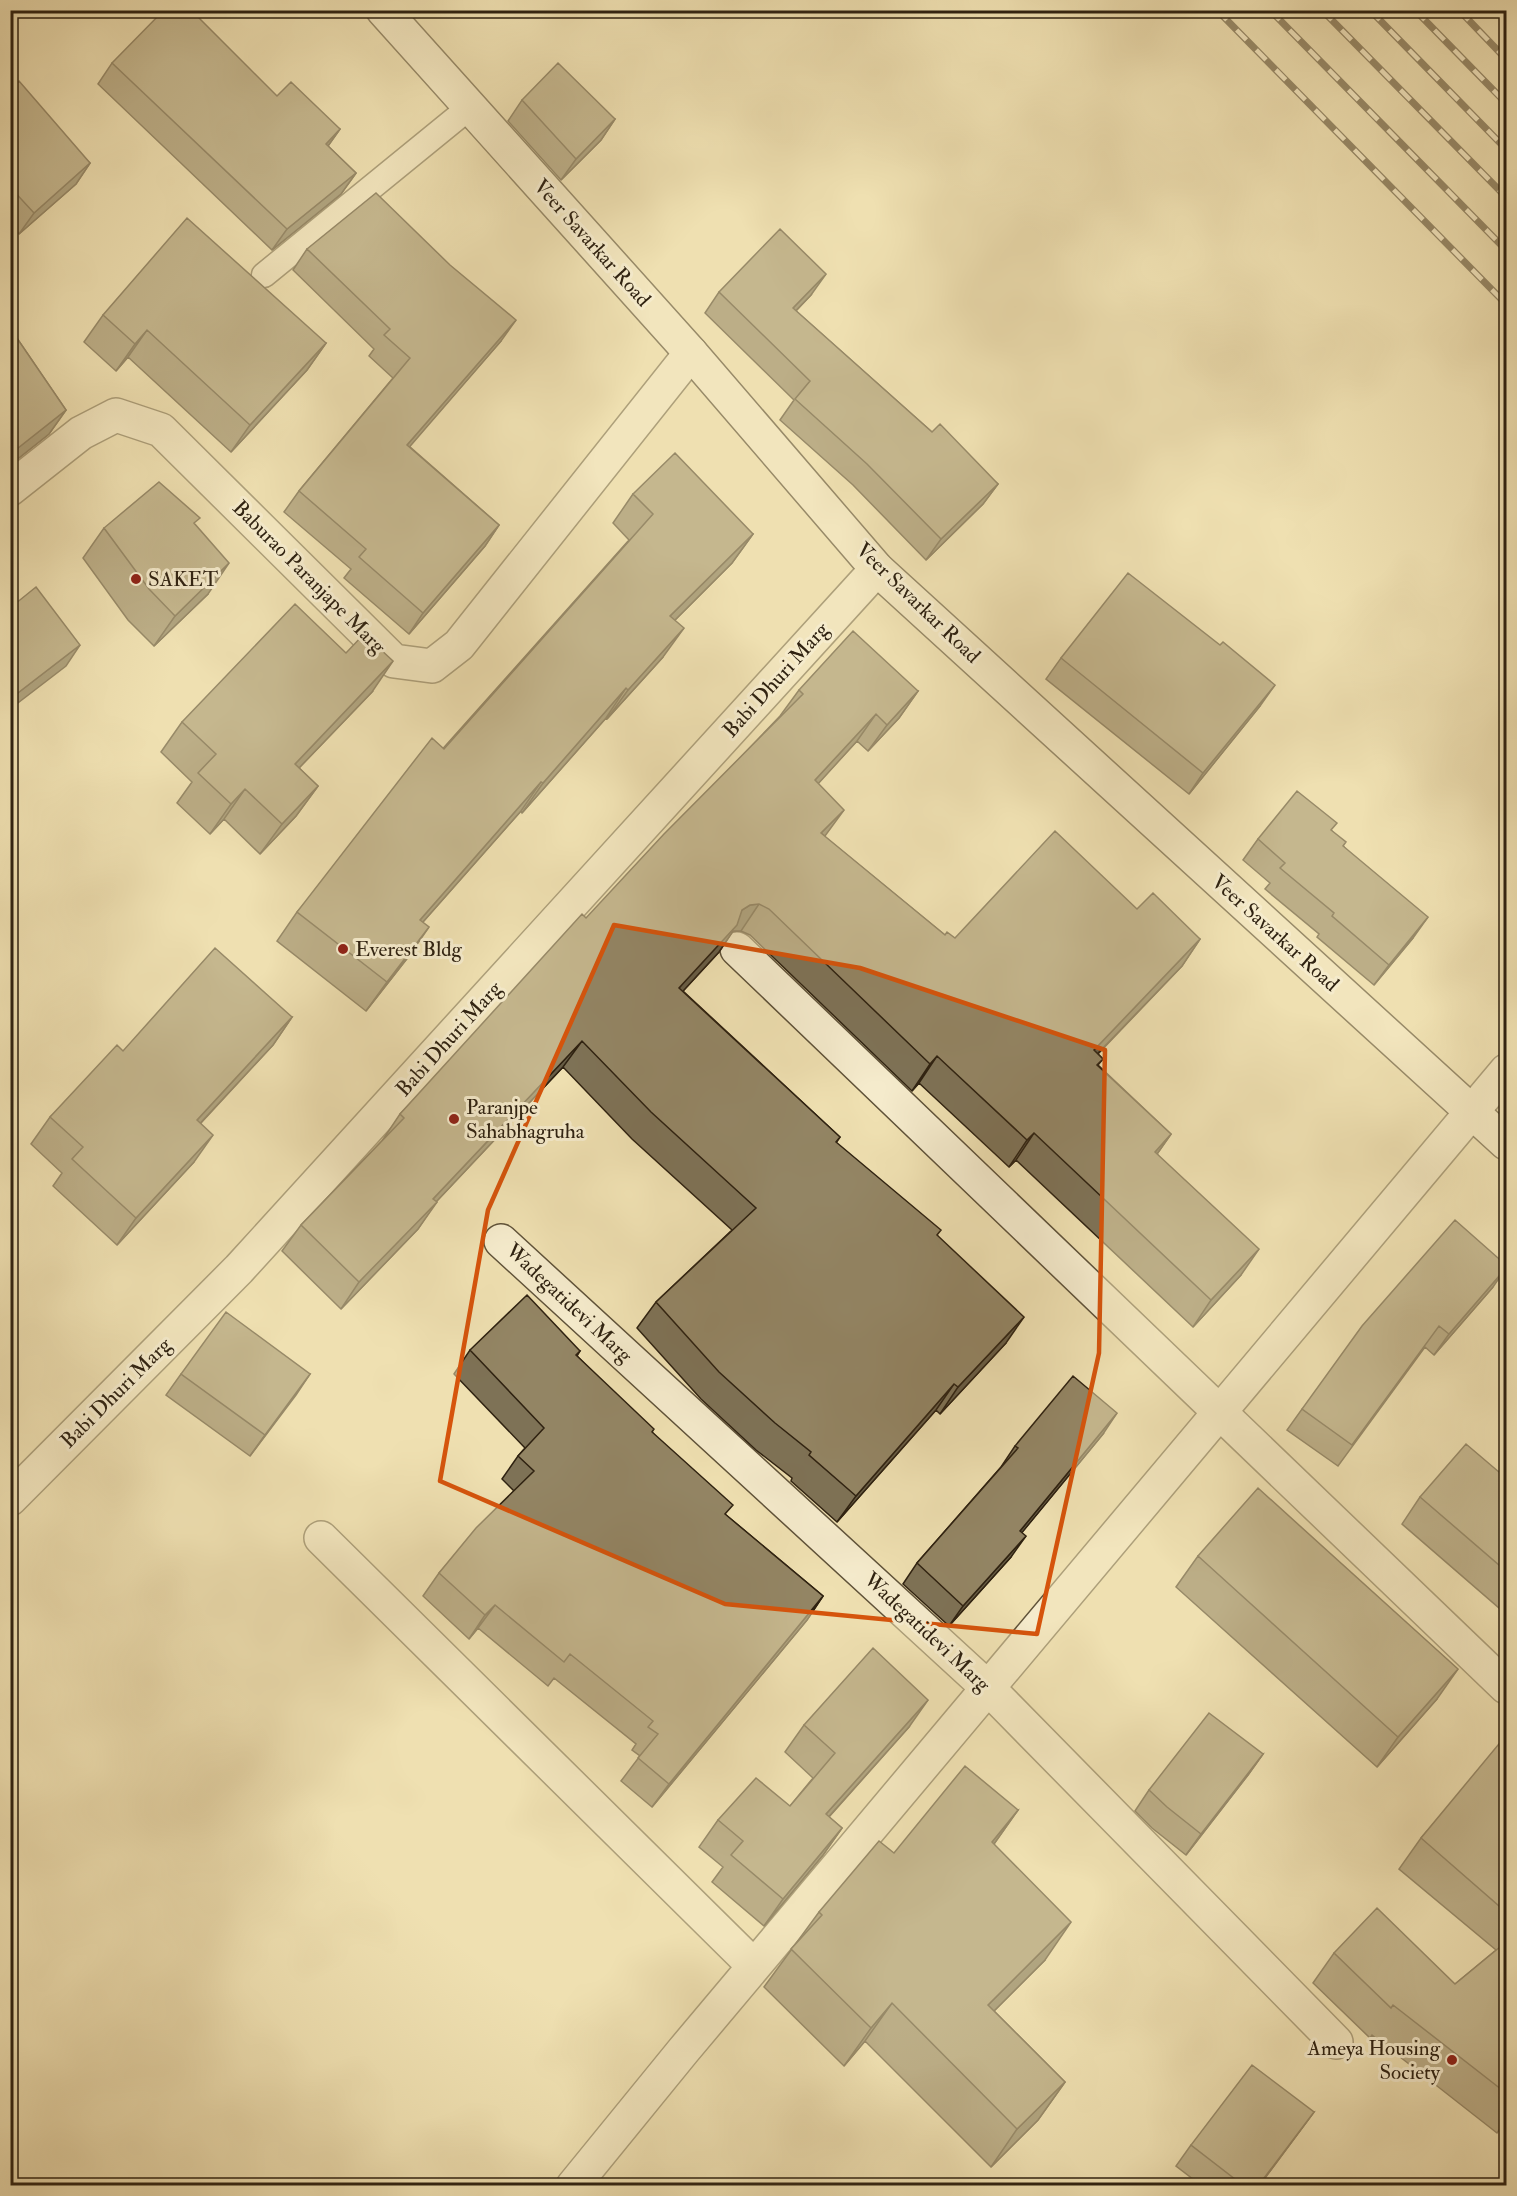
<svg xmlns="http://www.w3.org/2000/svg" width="1517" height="2196" font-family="'IM FELL Double Pica',serif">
	<rect width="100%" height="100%" fill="#efe0b1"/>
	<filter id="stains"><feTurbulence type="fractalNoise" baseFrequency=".00333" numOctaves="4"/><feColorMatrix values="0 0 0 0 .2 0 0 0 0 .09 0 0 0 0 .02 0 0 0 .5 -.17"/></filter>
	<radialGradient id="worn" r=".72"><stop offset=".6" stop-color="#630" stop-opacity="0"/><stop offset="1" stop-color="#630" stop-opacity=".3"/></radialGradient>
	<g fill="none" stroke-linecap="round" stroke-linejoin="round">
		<defs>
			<path id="lane" d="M264,275l206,-168"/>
			<path id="street" d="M10,489l71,-56 35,-18 45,15 233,231 38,5 27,-21 232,-292
				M737,949l769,738
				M501,1241l487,447 348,354
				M10,1499l229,-230 638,-700
				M321,1538l433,428
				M573,2186l110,-135 823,-980"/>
			<path id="secondary" d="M383,10l308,343 186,216 629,574"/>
		</defs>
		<use href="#lane" stroke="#5f5239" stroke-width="27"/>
		<use href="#street" stroke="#5f5239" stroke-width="36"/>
		<use href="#secondary" stroke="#2f2211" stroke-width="36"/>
		<use href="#lane" stroke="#f5ebcc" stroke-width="24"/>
		<use href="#street" stroke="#f5ebcc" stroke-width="33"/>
		<use href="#secondary" stroke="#f5ebcc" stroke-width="33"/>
		<defs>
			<path id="rail" d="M1217,10l289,294
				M1270,10l236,240
				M1322,10l184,187
				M1370,10l136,139
				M1415,10l91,93
				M1459,10l47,49"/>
		</defs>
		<use href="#rail" stroke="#2f2211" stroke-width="7"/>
		<use href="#rail" stroke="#f5ebcc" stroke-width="4.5" stroke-dasharray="14" stroke-linecap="butt"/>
	</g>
	<path fill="#7e7256" stroke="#2f2211" stroke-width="1.5" d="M112,63l165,33 63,33 -12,17 28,27 -15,21 -69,56 -174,-166z
		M10,89l80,74 -14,21 -57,50 -9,-10z
		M522,100l93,19 -14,21 -40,40 -53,-59z
		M307,249l194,92 -92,105 90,79 -14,21 -76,88 -65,-56 7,-9 -67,-57 15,-21 94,-113 -24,-22 5,-7 -81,-79z
		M719,292l92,3 -15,16 136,121 66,52 -15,20 -57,56 -73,-75 -73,-65 14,-20 -89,-87z
		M103,315l223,28 -19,27 -76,82 -103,-95 -12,14 -32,-29z
		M10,328l56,82 -17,24 -39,31z
		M633,494l120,40 -21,29 -57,57 -12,37 -56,62 -1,-1 -84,95 -1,-2 -98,111 -14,34 -43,55 -89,-70 20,-29 332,-372 -16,-17z
		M104,528l104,66 -54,52 -26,-26 -45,-62z
		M1061,658l199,48 -71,88 -143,-115z
		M799,690l119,1 -19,27 -31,33 -11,-10 -39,42 7,54 120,98 10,3 182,-29 63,30 -18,27 -84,88 5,5 -5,6 73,69 -14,20 84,121 -48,52 -177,-167 -7,7 -90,-84 -7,8 -162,-156 -9,-4h-8l-14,21 -36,39 157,146 -4,6 101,92 69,108 -66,71 -4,-4 -99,112 -46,-41 1,-3 -36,-28 -55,-51 -64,-71 19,-26 76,-72 -100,-91 -69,-72 -127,135 -18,27 -77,80 -59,-58 19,-26 81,-84 18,-27 380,-398z
		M372,692l-73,76 19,18 -22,30 -36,38 -36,-35 -14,15 -33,-31 15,-21 -31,-30 21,-30z
		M1332,831l81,107 -39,47 -57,-48 2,-3 -54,-45 5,-6 -27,-23 15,-21z
		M292,1017l-19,28 -72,78 -7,39 -77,83 -64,-59 9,-13 -31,-29 19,-27 73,-66z
		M1493,1287l-59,68 -9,-8 -87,119 -51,-36 15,-21z
		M470,1350l110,1 -3,5 75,76 74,83 97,81 -16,24 -155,187 -31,-26 19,-25 -8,-6 4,-6 -82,-66 -6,8 -70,-58 -9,11 -46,-43 16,-23 75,-82 -12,-12 16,-23 7,-8 -71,-74z
		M181,1374h129l-60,82 -84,-61z
		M1103,1434l-81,98 -11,25 -62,69 -46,-42 14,-21 84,-96 14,-21z
		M1506,1478v136l-104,-90 18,-27z
		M1198,1556l239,143 -60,68 -201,-180z
		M804,1725l105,2 -80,90 13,11 -19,27 -59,71 -52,-44 11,-15 -24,-20 19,-27 72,-14 23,-28 -28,-26z
		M1506,1742v378l-9,13 -125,-98 -2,3 -57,-55 21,-30 121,31 41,-34 -97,-81 22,-31z
		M1263,1754l-15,21 -62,80 -34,-27 -17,-17 14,-21z
		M1018,1810l-24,34 51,116 -51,51 71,71 -27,38 -47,47 -126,-126 -21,25 -80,-79 55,-75 75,-59z
		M1314,2112l-55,74h-57l-26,-20 15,-21z"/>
	<path fill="#675d46" stroke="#2f2211" stroke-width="1.5" d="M615,119l-14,21 -40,40 15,-21z
		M340,129l-15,21 1,-6z
		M90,163l-14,21 -57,50 15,-21z
		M356,173l-15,21 -69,56 15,-21z
		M826,274l-15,21 -33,34 15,-21z
		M516,320l-15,21 -108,125 14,-21z
		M147,330l-19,27 -12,14 19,-27z
		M326,343l-19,27 -76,82 19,-27z
		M66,410l-17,24 -39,31v-6l8,-11z
		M998,484l-15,20 -57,56 15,-21z
		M499,525l-14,21 -76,88 14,-21z
		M753,534l-21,29 -82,82 20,-29z
		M229,563l-21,31 -54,52 21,-30z
		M684,628l-21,29 -56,62 21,-29z
		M80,645l-14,21 -56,43v-10z
		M393,661l-21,31 -98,102 21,-30z
		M1275,685l-15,21 -71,88 14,-21z
		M626,688l-20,30 -84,95 21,-30z
		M918,691l-19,27 -31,33 19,-26z
		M876,714l-19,27 -60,66 18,-27z
		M541,782l-20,29 -122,138 21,-29z
		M318,786l-22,30 -36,38 22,-30z
		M245,789l-21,30 -14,15 21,-30z
		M844,810l-19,26 -4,-3z
		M759,904l-18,27h-8l-14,21 -58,63 18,-27 63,-78 8,-5z
		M1428,917l-15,21 -39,47 15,-20z
		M429,927l-20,29 -43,55 21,-29z
		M1200,939l-18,27 -107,111 19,-27z
		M292,1017l-19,28 -95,102 19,-27z
		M582,1041l-19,26 -144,153 18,-18 -19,27 -77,80 18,-27 74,-83z
		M937,1056l-18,27 -7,8 18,-27z
		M1034,1133l-18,27 -7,7 18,-27z
		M1171,1134l-19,27 3,-9z
		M213,1135l-19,27 -77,83 19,-27z
		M1259,1249l-18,26 -48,52 18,-27z
		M1506,1268l-13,19 -59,68 15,-21z
		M1024,1317l-18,26 -66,71 18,-27z
		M310,1374l-14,21 -46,61 15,-21z
		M954,1384l-18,26 -99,112 19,-26z
		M1117,1413l-14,21 -97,118 14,-21z
		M1026,1536l-15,21 -62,69 14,-20z
		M823,1596l-16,24 -155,187 17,-23z
		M495,1605l-17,23 -9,11 16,-24z
		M1458,1669l-21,30 -60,68 21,-30z
		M928,1700l-19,27 -102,114 19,-27z
		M1263,1754l-15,21 -62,80 15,-21z
		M1018,1810l-27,38 1,-6z
		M842,1828l-19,27 -59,71 19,-27z
		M1071,1922l-26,38 -83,83 26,-38z
		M892,2003l-27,38 -21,25 27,-38z
		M1065,2082l-27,38 -47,47 26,-38z
		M1314,2112l-55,74h-1z"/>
	<path fill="#938564" stroke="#2f2211" stroke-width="1.5" d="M164,10h27l86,86 14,-14 49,47 -14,15 30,29 -69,56 -175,-166z
		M558,63l57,56 -39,40 -54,-59z
		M19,81l71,82 -56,50 -24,-26v-98z
		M376,193l74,72 66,55 -109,125 92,80 -76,88 -64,-56 7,-8 -67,-58 111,-133 -26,-23 6,-6 -83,-80z
		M187,218l139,125 -76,82 -103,-95 -12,14 -32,-29z
		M780,229l46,45 -33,34 139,124 8,-8 58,60 -57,55 -74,-75 -72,-65 15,-18 -91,-89z
		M10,328l56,82 -48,38 -2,-3 -6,4z
		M675,453l78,81 -83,82 14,12 -56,62 -2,-2 -83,95 -2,-1 -121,138 9,7 -42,55 -90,-70 135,-174 12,11 209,-235 -20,-20z
		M159,482l41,36 -6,5 35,40 -54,53 -26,-27 -45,-61z
		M1128,573l92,72 3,-3 52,43 -72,88 -142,-115z
		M36,587l44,58 -70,54v-91z
		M295,604l51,49 18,-19 29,27 -98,103 23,22 -36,38 -37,-35 -14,15 -33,-31 18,-19 -34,-32z
		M853,631l65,60 -31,34 -11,-11 -61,66 29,30 -23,23 124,102 2,-3 8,6 100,-107 82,78 16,-16 47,46 -106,111 9,9 -6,6 74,69 -16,18 104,97 -48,51 -177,-167 -7,7 -90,-84 -7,8 -161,-155 -10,-5 -9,1 -8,5 -5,15 -58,63 161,149 -4,5 105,88 -4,5 87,82 -66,70 -4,-3 -98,112 -47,-41 2,-3 -36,-29 -56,-51 -63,-70 100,-94 -105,-96 -69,-71 -149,158 4,3 -78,80 -58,-57 103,-107 -4,-4 182,-200 4,4 78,-84 139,-140 -4,-4z
		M1297,791l40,32 -6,7 15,12 -3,4 85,71 -39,48 -57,-49 2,-3 -54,-45 5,-5 -27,-24z
		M215,948l77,69 -95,103 16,15 -77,83 -64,-59 11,-12 -33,-30 67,-72 6,6z
		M1455,1220l51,45v3l-57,66 -10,-8 -87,119 -50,-36 60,-83z
		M527,1295l53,56 -4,4 78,74 -2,3 81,73 -8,9 98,82 -154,188 -31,-26 20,-24 -10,-7 5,-6 -83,-67 -6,8 -69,-57 -10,10 -46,-42 37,-45 58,-57 -16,-15 26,-28 -74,-78z
		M226,1312l84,62 -45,61 -84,-61z
		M1073,1376l44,37 -97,118 6,5 -63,70 -46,-43 101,-115 -3,-2z
		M1466,1444l40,34v93l-86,-74z
		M1258,1488l200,181 -60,68 -200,-181z
		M873,1648l55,52 -102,114 16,14 -59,71 -52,-44 12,-14 -25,-21 38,-42 34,28 45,-53 -31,-28z
		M1209,1713l54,41 -62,80 -34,-27 -18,-17z
		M1503,1739l3,3v170l-85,-74z
		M965,1766l53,44 -26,32 79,80 -83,83 77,77 -48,47 -125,-126 -21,25 -80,-79 31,-34 -3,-3 60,-71 15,12z
		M1377,1908l78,76 51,-42v151l-113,-88 -2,3 -57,-55z
		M1252,2065l62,47 -56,74h-14l-53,-41z"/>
	<path d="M0 0H1517V2196H0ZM614,925l246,43 245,82 -6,303 -62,281 -312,-30 -285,-123 48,-271z" fill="#efe0b1" fill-opacity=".55" fill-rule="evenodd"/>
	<path fill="none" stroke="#d6540c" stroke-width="4.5" stroke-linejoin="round" d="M614,925l246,43 245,82 -6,303 -62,281 -312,-30 -285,-123 48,-271z"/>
	<g fill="#8f2418" stroke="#f5ebcc" stroke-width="2">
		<circle cx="136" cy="579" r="6"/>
		<circle cx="343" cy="949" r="6"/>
		<circle cx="454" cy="1119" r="6"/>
		<circle cx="1452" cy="2060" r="6"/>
	</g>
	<g text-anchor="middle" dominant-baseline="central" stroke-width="6" stroke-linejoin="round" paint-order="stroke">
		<g font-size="21" fill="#2f2211" stroke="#f5ebcc">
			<text transform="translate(592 243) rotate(48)">Veer Savarkar Road</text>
			<text transform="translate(309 577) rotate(45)">Baburao Paranjape Marg</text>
			<text transform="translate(918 603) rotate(44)">Veer Savarkar Road</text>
			<text transform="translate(776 680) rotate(-48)">Babi Dhuri Marg</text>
			<text transform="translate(1275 933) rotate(42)">Veer Savarkar Road</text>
			<text transform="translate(449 1039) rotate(-48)">Babi Dhuri Marg</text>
			<text transform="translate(569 1303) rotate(43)">Wadegatidevi Marg</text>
			<text transform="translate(116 1393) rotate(-45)">Babi Dhuri Marg</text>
			<text transform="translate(927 1632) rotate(43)">Wadegatidevi Marg</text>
		</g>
		<g font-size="21" fill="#2f2211" stroke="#f5ebcc" text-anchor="start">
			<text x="148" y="579">SAKET</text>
			<text x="355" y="949">Everest Bldg</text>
			<text x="466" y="1107">Paranjpe<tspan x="466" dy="24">Sahabhagruha</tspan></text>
			<text x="1440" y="2048" text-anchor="end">Ameya Housing<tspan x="1440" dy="24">Society</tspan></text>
		</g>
	</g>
	<rect width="1517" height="2196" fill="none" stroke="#efe0b1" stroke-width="36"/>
	<rect x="12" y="12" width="1493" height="2172" fill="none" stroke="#2f2211" stroke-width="3"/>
	<rect x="18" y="18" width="1481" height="2160" fill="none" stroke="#2f2211" stroke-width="1.5"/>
	<rect width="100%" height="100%" filter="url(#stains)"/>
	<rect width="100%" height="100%" fill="url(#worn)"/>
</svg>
